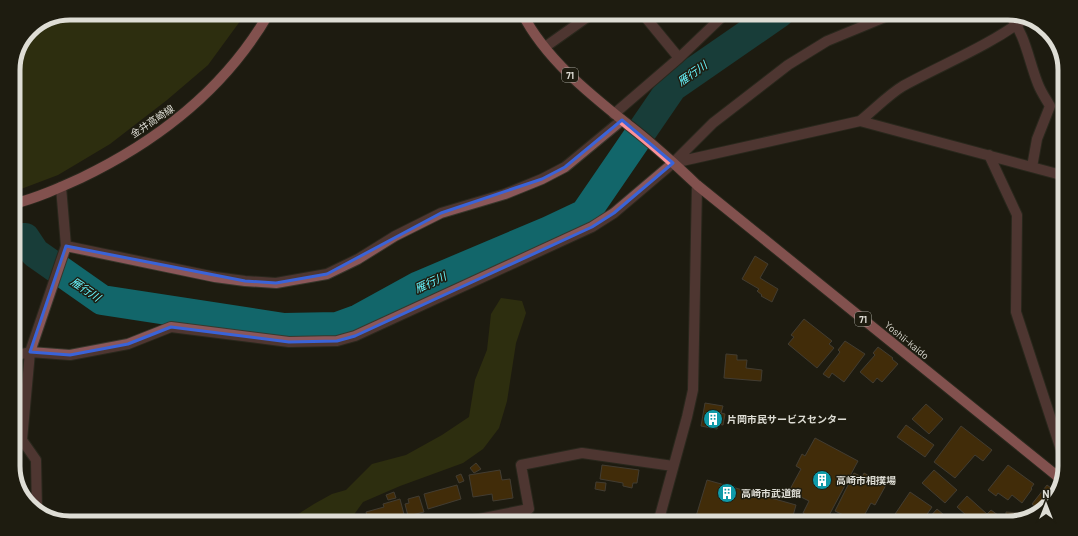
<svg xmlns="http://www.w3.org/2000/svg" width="1078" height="536" font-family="Barlow,'Noto Sans JP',sans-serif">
	<rect width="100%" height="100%" fill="#1e1c10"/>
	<path fill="#282513" d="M588,515l6,8h-61z"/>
	<path fill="#42450e" d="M70,13h176l-38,52 -41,35 -57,44 -52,31 -45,17v-126l17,-37z
		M501,298l21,3 4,12 -10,30 -9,58 -8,27 -16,21 -20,14 -63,23 -37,16 -10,14 -1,7h-63l3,-5 22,-14 18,-10 14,-4 26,-26 34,-9 36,-20 27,-18 6,-37 12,-30 4,-36z"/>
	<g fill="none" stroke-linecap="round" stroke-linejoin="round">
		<path stroke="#12666a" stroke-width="30" d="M13,239l12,-1 10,15 67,47 182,28 53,-1 22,-8 60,-33 130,-55 36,-17 87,-127 107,-74"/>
	</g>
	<path fill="#6e4101" stroke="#6f6459" d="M755,256l13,8 -8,14 18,11 -6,13 -11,-6 1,-1 -5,-4 2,-2 -17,-10z
		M804,319l28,22 -3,3 5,4 -17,20 -29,-24 6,-7 -3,-2z
		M845,341l20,13 -21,28 -12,-9 -3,5 -6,-4 17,-22 -2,-2z
		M878,347l15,11 -1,1 6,5 -16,18 -5,-4 -4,5 -13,-11 15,-17 -2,-2z
		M726,354l11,1v5h10l-1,8 16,2 -1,11 -37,-3z
		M705,403l18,3 -2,7 4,1 -2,11 -5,-1 -1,5 -16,-3z
		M926,404l17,15 -14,15 -17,-15z
		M906,425l28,20 -9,12 -28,-20z
		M961,426l31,24 -9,11 -8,-6 -20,23 -21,-16z
		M815,438l43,23 -33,62h-4l-18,-10 6,-12 -20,-10 12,-22 -5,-3 6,-12 3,2z
		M476,463l5,6 -7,4 -4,-5z
		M602,465l37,5 -2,13h-4l-1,5 -9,-2v-3l-23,-4z
		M1008,465l26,19 -3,4 1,1 -10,14 -10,-8 -4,5 -10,-7 -2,3 -8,-6z
		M500,470l2,10 8,-1 3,19 -20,3 -1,-7 -19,3 -4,-22z
		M934,470l23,20 -12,13 -23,-20z
		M854,473l8,4 2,-4 22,12 -11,20 -4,-2 -11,20 -25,-12z
		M461,474l3,7 -5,2 -3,-7z
		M707,480l89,25 -5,18h-97z
		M596,482l10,1 -1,8 -10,-2z
		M457,485l4,14 -33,10 -4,-15z
		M1047,485l11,8 -17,19 -9,-8z
		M394,492l2,6 -8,2 -2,-5z
		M910,492l22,15 -11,16h-32z
		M419,496l5,16 -16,4 -3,-12 4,-1 -1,-4z
		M967,496l20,18 4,-4 11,8 -5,5h-22l-18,-16z
		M400,499l5,19 -15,5h-21l-3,-11 18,-5 -1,-3z
		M937,509l7,6 -2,2 8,6h-21l1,-1 -2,-3z
		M1006,512l27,2v1l-27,4z
		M834,514l15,9h-21z"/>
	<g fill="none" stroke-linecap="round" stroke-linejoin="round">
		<defs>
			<path id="minor" d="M642,13l37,45
				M1008,13c18,22 20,46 30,71 3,8 8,15 12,22l-13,33 -5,28
				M545,47l48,-34
				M614,114l65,-56 47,-45
				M860,121c14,-11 28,-26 43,-35 42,-23 86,-40 124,-69
				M989,155l28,60 -1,97 49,150
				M673,163l187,-42 205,55
				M66,246l149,31 30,4 31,2 51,-9 31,-15 37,-23 46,-23 64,-19 37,-15 23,-12 57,-47
				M13,356l17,-4 40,3 58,-11 43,-17 118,15 48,-1 18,-5 237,-109 22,-14 59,-50 40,-40 75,-58 39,-24 68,-28
				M22,440l14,20 1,51
				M13,444l9,-4 8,-88 36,-106 -5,-59
				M459,523l70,-14 -8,-44 61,-12 91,13
				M658,523l29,-106 6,-27 4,-205"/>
			<path id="major" d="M522,13c24,47 69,82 109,114 23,18 45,38 66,58l365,295
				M13,204c24,-6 46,-16 68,-26 77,-37 145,-90 188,-165"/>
		</defs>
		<use href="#minor" stroke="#39372c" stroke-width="12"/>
		<use href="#major" stroke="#39372c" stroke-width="12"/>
		<use href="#minor" stroke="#8b575a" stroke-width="10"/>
		<use href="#major" stroke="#fd9299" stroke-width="10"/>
	</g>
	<path d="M0 0H1078V536H0ZM622,120l51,43 -59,50 -22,14 -237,109 -18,5 -48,1 -118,-15 -43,17 -58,11 -40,-3 36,-106 179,35 31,2 51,-9 114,-61 101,-34 23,-12z" fill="#1e1c10" fill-opacity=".55" fill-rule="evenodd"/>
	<path fill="none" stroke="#3a63d8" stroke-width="3" stroke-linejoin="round" d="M622,120l51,43 -59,50 -22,14 -237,109 -18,5 -48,1 -118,-15 -43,17 -58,11 -40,-3 36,-106 179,35 31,2 51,-9 114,-61 101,-34 23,-12z"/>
	<defs>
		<symbol id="building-disc" viewBox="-11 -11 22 22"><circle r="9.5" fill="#0f9aa8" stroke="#1e1c10"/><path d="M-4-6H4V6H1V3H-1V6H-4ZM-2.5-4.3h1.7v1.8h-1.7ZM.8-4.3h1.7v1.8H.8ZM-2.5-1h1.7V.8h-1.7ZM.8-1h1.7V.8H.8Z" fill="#fff"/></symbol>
	</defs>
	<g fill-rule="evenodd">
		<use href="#building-disc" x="702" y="408" width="22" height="22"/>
		<use href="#building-disc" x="811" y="469" width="22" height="22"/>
		<use href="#building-disc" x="716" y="482" width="22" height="22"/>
	</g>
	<g text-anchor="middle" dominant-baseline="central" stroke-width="3" stroke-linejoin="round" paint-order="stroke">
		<g fill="#1e1c10" stroke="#a4a39a" stroke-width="1">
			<rect x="562" y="68" width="16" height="14" rx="3"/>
			<rect x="855" y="312" width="16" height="14" rx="3"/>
		</g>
		<g font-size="9" font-weight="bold" fill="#deddd5">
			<text x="570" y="75">71</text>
			<text x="863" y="319">71</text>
		</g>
		<g font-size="10" fill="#deddd5" stroke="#1e1c10">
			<text transform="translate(152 121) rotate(-34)">金井高崎線</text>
			<text transform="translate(907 340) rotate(39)">Yoshii-kaido</text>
		</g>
		<g font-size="10" font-weight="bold" fill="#deddd5" stroke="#1e1c10" text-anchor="start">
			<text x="727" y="419">片岡市民サービスセンター</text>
			<text x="836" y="480">高崎市相撲場</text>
			<text x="741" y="493">高崎市武道館</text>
		</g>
		<g font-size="11" font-style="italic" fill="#67f6fe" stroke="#1e1c10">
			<text transform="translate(692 73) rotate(-35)">雁行川</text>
			<text transform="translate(430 282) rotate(-25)">雁行川</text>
			<text transform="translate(86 289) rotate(34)">雁行川</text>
		</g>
	</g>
	<path d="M0 0H1078V536H0ZM70 20H1008A50 50 0 0 1 1058 70V466A50 50 0 0 1 1008 516H70A50 50 0 0 1 20 466V70A50 50 0 0 1 70 20Z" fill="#1e1c10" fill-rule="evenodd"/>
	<path fill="none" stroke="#deddd5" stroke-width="5" d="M70 20H1008A50 50 0 0 1 1058 70V466A50 50 0 0 1 1008 516H70A50 50 0 0 1 20 466V70A50 50 0 0 1 70 20Z"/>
	<g transform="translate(1046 504)" stroke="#1e1c10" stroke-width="3" paint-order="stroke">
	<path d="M0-3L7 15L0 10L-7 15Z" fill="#deddd5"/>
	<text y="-6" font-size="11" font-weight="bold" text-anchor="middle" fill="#deddd5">N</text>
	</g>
</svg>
